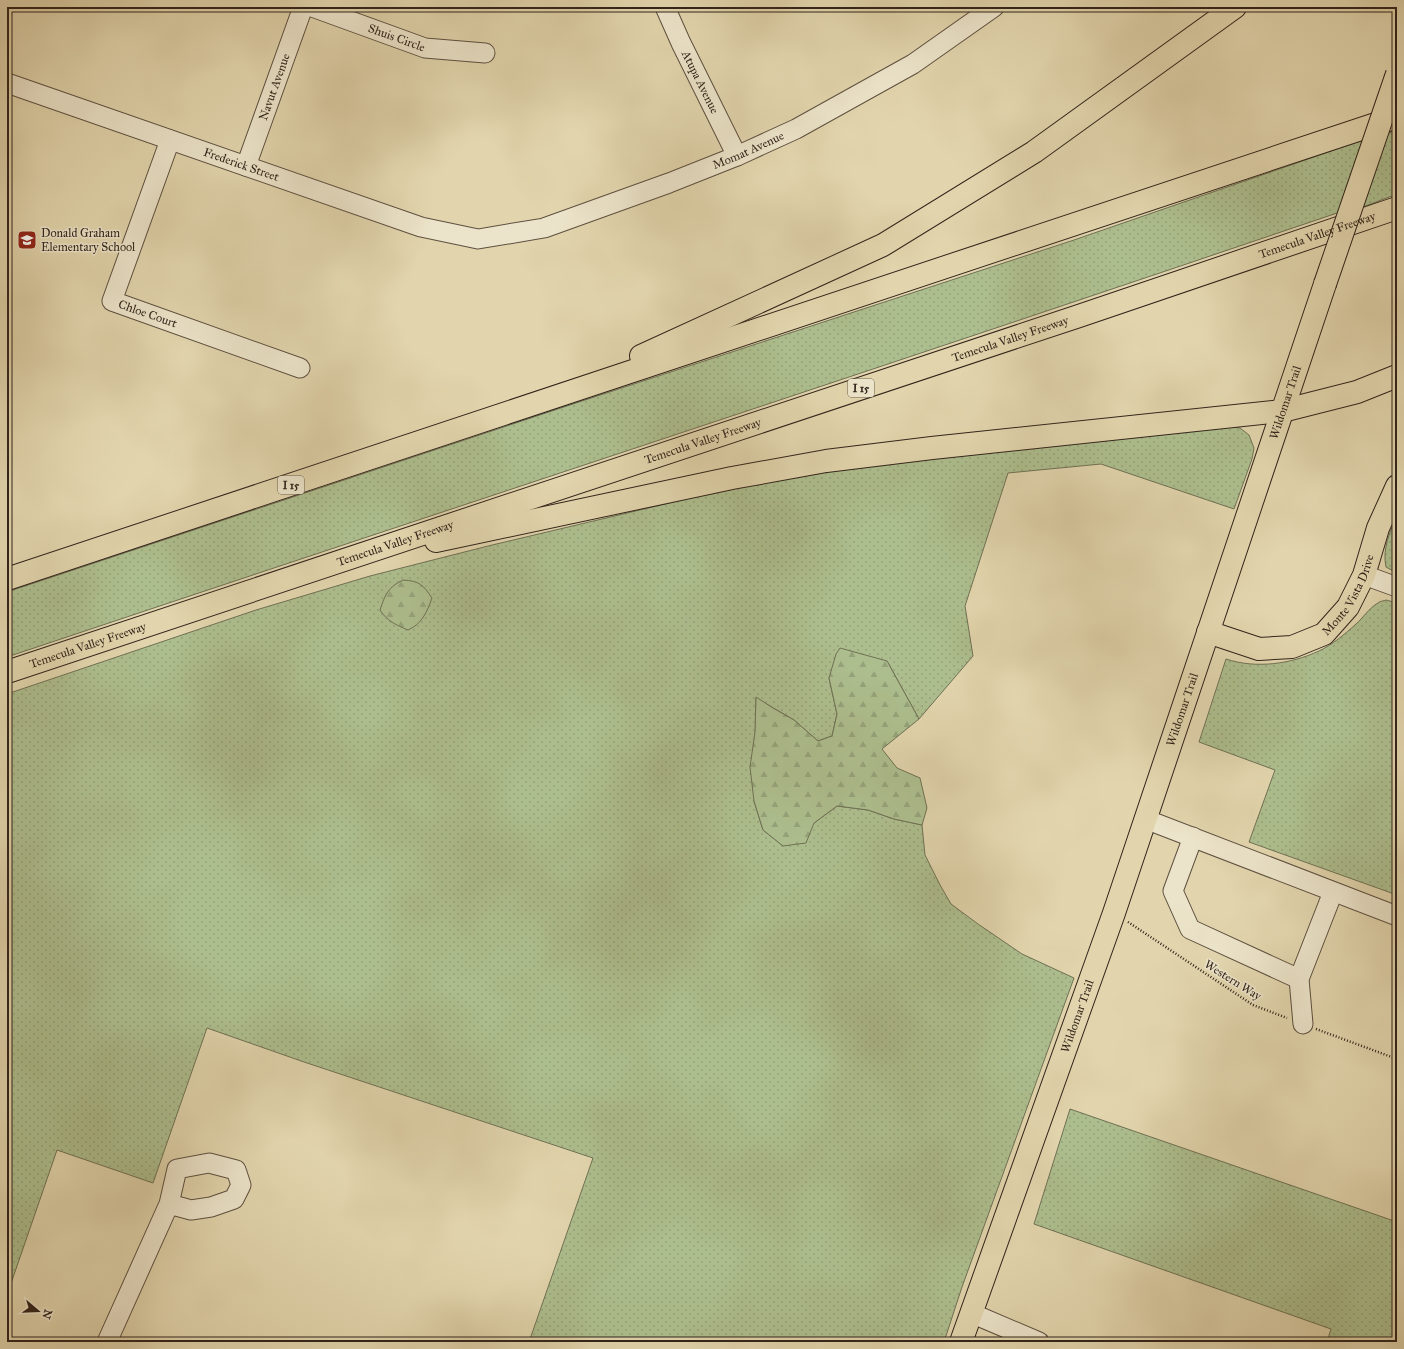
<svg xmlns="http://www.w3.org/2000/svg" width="1404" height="1349" font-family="'IM FELL Great Primer',serif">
	<defs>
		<pattern id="grass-dots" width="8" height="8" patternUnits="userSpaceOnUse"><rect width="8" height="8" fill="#adbe8e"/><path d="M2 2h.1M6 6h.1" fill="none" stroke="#95a37a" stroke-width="1.8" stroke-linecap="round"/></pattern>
		<pattern id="forest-firs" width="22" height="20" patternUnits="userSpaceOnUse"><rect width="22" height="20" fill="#adbe8e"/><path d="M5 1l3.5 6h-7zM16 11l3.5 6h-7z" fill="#95a37a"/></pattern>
	</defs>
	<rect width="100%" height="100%" fill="#e2d5ad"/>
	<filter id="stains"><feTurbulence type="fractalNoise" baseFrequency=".005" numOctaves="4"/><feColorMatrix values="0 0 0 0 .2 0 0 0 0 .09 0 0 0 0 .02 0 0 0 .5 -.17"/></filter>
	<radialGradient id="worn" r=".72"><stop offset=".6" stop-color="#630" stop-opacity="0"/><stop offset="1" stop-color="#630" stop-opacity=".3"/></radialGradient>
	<path fill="url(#grass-dots)" stroke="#6f7154" d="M1397,130v64l-42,16 25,-74z
		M1369,138l-26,73c-444,151 -891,297 -1336,446v-65l575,-191 492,-161z
		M1222,426l18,2 9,7 5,13 -2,11 -18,50 -133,-45 -93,9 -43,133 8,50 -54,63 -32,-58 -58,17 8,36 -5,22 -14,5 -24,-21 -38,-22 -2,103 9,29 20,16 54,-40 31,4 26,9 28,6 3,30 15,30 11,19 27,20 44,30 52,24 -112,309 -18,55h-415l64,-184 -289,-96 -97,-34 -54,155 -96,-33 -50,145v-601l249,-84 114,-34 118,-30 232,-55 94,-18 62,-9z
		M1397,515v58l-11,-6c-4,-18 4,-35 11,-52z
		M1386,600l11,3v292l-148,-53 26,-72 -76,-28 27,-83c30,10 65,5 93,-8 13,-6 26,-17 37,-27 7,-6 13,-16 22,-21 2,-2 6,-2 8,-3z
		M1070,1109l327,113v120h-70l4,-13 -297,-105z"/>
	<path fill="url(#forest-firs)" stroke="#6f7154" d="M403,580c17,1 20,5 29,18 -5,14 -10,26 -24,32 -12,-5 -21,-9 -28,-20 5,-15 8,-23 23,-30z
		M840,648l47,13 32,58 -37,30 15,19 23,10 7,30 -5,17 -28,-6 -26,-9 -31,-4 -23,17 -8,20 -23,3 -20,-16 -9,-29 -4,-34 5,-35 1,-35 17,11 21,12 24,21 14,-5 5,-22 -8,-36 7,-24z"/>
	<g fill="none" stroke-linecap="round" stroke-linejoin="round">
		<defs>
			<g id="minor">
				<path id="s1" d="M312,7l113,41 60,5"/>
				<path id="s2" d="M665,7l16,36 56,113"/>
				<path id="s3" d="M7,83l414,144 57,12 66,-11 125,-45 68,-27 59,-27 117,-65 81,-57"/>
				<path id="s4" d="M170,140l-58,161 188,67"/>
				<path id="s5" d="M246,166l57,-159"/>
				<path d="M1364,575l33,12"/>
				<path d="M1145,819l252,97"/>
				<path d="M1193,837l-20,54 17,38 109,50"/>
				<path d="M1303,1024l-4,-45 34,-87"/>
				<path d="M971,1313l68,29"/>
				<path d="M107,1342l62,-138 8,-35 32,-6 27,7 5,15 -7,14 -23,8 -20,3 -22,-6"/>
			</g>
			<g id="major">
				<path id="s6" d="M1208,632l51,17 33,-2 32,-13 24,-27 16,-32 14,-47 19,-42"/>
				<path id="s7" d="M961,1342l153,-429 211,-629"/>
			</g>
			<g id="highway">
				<path d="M641,356l242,-111 151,-93 201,-145"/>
				<path d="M436,541l296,-63 94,-17 106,-13 350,-37 75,-19 40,-16"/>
				<path d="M7,579c463,-154 927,-306 1390,-462"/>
				<path id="s8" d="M7,672l1072,-356 318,-108"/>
			</g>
		</defs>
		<use href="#minor" stroke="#5d5040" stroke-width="21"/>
		<use href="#major" stroke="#31241b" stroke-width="24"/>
		<use href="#highway" stroke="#31241b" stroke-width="24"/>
		<path stroke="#31241b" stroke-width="2.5" stroke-dasharray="1 2" stroke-linecap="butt" d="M1128,922l125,83 34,13
			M1316,1029l81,30"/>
		<use href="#minor" stroke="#ece4ca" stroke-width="19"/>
		<use href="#major" stroke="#e2d5ad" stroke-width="22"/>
		<use href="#highway" stroke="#e2d5ad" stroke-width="22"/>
		<defs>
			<path id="major-bridge" d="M1325,284l72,-210"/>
		</defs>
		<use href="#major-bridge" stroke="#31241b" stroke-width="24" stroke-linecap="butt"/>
		<use href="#major-bridge" stroke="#e2d5ad" stroke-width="22"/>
	</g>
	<defs>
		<symbol id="school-square" viewBox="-11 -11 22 22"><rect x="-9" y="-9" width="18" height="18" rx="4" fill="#8f2418" stroke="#ece4ca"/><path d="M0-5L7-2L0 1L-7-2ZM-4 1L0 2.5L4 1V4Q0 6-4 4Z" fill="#fff"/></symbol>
	</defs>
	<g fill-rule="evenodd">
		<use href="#school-square" x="16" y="229" width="22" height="22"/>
	</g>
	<g text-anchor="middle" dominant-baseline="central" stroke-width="3" stroke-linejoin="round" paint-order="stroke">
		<g fill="#ece4ca" stroke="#695e50" stroke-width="1">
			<rect x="848" y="379" width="26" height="18" rx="3"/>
			<rect x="278" y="476" width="26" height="18" rx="3"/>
		</g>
		<g font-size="11" font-weight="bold" fill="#31241b">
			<text x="861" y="388">I 15</text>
			<text x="291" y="485">I 15</text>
		</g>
		<g font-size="12" fill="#31241b" stroke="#ece4ca">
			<text stroke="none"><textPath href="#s1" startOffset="90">Shuis Circle</textPath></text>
			<text stroke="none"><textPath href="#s2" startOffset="83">Atupa Avenue</textPath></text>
			<text stroke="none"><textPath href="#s5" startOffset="84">Navut Avenue</textPath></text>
			<text stroke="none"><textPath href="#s3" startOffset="782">Momat Avenue</textPath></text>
			<text stroke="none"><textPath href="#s3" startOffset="248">Frederick Street</textPath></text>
			<text stroke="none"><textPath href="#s8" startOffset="1381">Temecula Valley Freeway</textPath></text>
			<text stroke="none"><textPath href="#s4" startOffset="209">Chloe Court</textPath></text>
			<text stroke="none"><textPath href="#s8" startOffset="1057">Temecula Valley Freeway</textPath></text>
			<text stroke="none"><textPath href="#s7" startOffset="994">Wildomar Trail</textPath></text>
			<text stroke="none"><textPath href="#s8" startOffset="733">Temecula Valley Freeway</textPath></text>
			<text stroke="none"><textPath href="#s8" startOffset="409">Temecula Valley Freeway</textPath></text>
			<text stroke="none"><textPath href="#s6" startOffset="168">Monte Vista Drive</textPath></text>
			<text stroke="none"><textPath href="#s8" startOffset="85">Temecula Valley Freeway</textPath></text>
			<text stroke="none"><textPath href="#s7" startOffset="670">Wildomar Trail</textPath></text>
			<text transform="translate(1233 980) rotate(32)">Western Way</text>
			<text stroke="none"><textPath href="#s7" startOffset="346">Wildomar Trail</textPath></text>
		</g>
		<g font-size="12" fill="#31241b" stroke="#ece4ca" text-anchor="start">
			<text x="41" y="233">Donald Graham<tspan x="41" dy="14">Elementary School</tspan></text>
		</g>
	</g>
	<rect width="1404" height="1349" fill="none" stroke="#e2d5ad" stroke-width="24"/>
	<rect x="8" y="8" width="1388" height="1333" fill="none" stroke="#31241b" stroke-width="2"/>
	<rect x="12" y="12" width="1380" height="1325" fill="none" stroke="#31241b"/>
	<g transform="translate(38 1311) rotate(109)" stroke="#ece4ca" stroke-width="3" paint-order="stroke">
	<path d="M0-3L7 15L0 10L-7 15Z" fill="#31241b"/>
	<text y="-6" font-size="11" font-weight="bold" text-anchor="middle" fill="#31241b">N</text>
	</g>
	<rect width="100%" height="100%" filter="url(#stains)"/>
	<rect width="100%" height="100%" fill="url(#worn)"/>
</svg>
